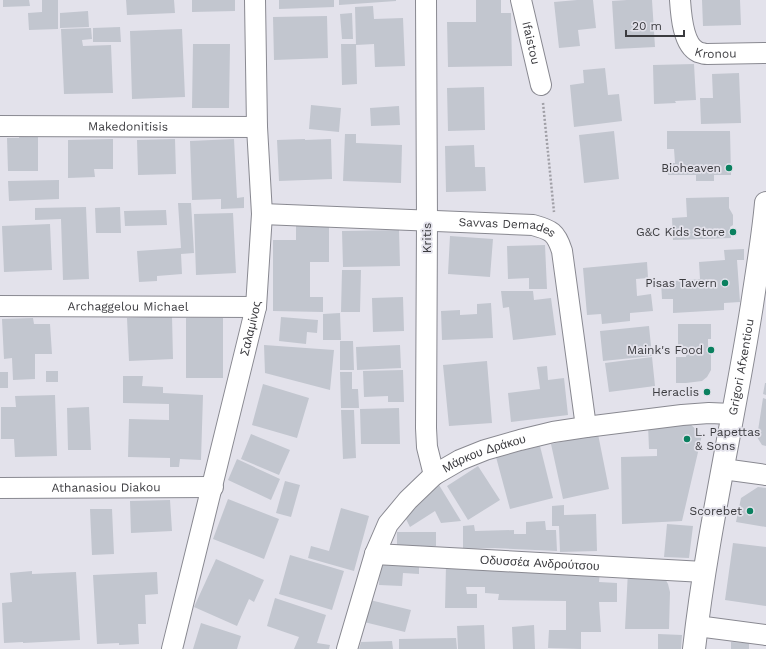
<svg xmlns="http://www.w3.org/2000/svg" width="766" height="649" font-family="'Work Sans',sans-serif">
	<rect width="100%" height="100%" fill="#e3e2eb"/>
	<path fill="#c2c6cf" d="M3,0h26l1,6 -27,1z
		M42,0h16v29l-29,1 -1,-17 14,-1z
		M126,0h48l1,13 -48,2z
		M192,0h43v11l-43,1z
		M279,0h55v7l-55,2z
		M339,0h57v1l-57,4z
		M476,0h25v13h10l1,53 -64,1 -1,-45h29z
		M577,0h16l3,28 -18,2 2,16 -21,2 -5,-46z
		M627,0h25l3,47 -40,2 -3,-48z
		M702,0h38l1,25 -38,1z
		M373,6l1,13 29,-1 2,48 -30,1 -1,-23 -18,1 -1,-38z
		M88,11l1,16 -29,1v-15z
		M352,13l1,26h-11l-2,-25z
		M327,16l1,42 -54,2 -1,-43z
		M120,27l1,15h-28v-14z
		M91,28l1,11 -10,1 1,6 28,-1 2,48 -49,1 -3,-65z
		M182,29l3,68 -53,2 -2,-68z
		M193,44h37l-1,64h-37z
		M341,44h15l1,40 -15,1z
		M694,64l2,36 -21,1 1,2 -22,1 -1,-39z
		M605,68l3,27 11,-1 3,27 -48,6 -4,-42 14,-2 -1,-13z
		M739,73l2,50 -40,1 -1,-26h13l-1,-24z
		M484,87l1,43 -37,1 -1,-43z
		M311,105l30,3 -2,24 -30,-3z
		M399,106l1,19 -29,1 -1,-18z
		M20,130h18v41h-30l-1,-33h12z
		M614,131l5,48 -35,4 -5,-48z
		M667,131h63l1,44h-17v6h-18v-6h-28v-12h7l-1,-14h-7z
		M345,134h11v9l46,2 -1,38 -58,-2z
		M113,139v30h-19l1,8 -27,1v-38z
		M175,139l1,35 -38,1 -1,-35z
		M234,139l3,59 7,-1v11l-23,1v-10l-29,1 -2,-59z
		M305,139v1l26,-1 1,40 -53,2 -2,-41z
		M474,145l1,22h10l1,24 -40,1 -1,-46z
		M59,180v19l-50,2 -1,-20z
		M729,197v11l4,7v10l-3,2 1,11 -58,2 -1,-22 15,-1 -1,-19z
		M178,203h13l3,50 -13,1 1,20 -25,2v5l-18,1 -2,-31 44,-3z
		M86,207l3,72 -26,1 -2,-61 -26,1v-12z
		M120,207l1,26h-25l-1,-25z
		M166,210l1,15 -42,1 -1,-15z
		M233,213l3,60 -40,2 -2,-61z
		M50,224l2,46 -48,2 -2,-46z
		M296,226l33,1v35h-19v35h13v15l-50,-1v-71h23z
		M399,230l1,36 -57,1 -1,-36z
		M450,236l43,3 -3,38 -42,-3z
		M545,245l2,44h-18v-11l-21,1 -1,-33z
		M744,249v11h-7l3,42 -16,1v7l-51,3v-14h-11l-1,-17 39,-3 -1,-17 26,-2 -1,-10z
		M647,262l1,16 -12,1 1,17 14,-2 2,17 -23,2v8l-28,3 -1,-10 -14,1 -4,-47z
		M342,270h19l-1,42h-19z
		M501,291h32l1,9 17,-2 5,37 -43,5 -4,-33 -6,1z
		M403,297l1,34 -31,1 -1,-34z
		M491,303l2,35 -51,2 -1,-29 19,-1v5l17,-1v-10z
		M340,313l1,27h-18v-26z
		M172,316l1,43 -44,2 -2,-43z
		M281,317l37,3 -1,13 -10,-1 -1,12 -27,-3z
		M33,318l1,6h16l2,30h-17v25l-22,1 -1,-22 -8,1 -2,-40z
		M186,318h37v60h-37z
		M678,324h33v15h-3v14h3v17l-4,7 -5,4 -16,2h-10v-26h10v-10h-8z
		M649,326l3,30 -49,5 -3,-30z
		M340,341h13l1,29h-14z
		M264,345l70,5 -4,40 -65,-17z
		M400,345l1,23 -44,2 -1,-23z
		M652,357l3,29 -46,6 -4,-29z
		M487,361l5,62 -43,3 -6,-61z
		M547,366l1,14 16,-2 4,37 -57,7 -3,-29 32,-4 -3,-22z
		M403,370l1,32h-16v-6l-24,1 -1,-26z
		M46,371h12v11h-12z
		M0,372h8v16h-8z
		M340,372h12v17h6l1,19h-18z
		M123,376h20l-1,10 21,1v6l40,2 -2,65 -21,-1 -1,8h-9v-9l-42,-1 1,-38 40,1v-16l-46,-1z
		M765,383h1v12l-3,-1z
		M263,384l46,14 -12,40 -45,-13z
		M55,395l2,61 -42,1 -1,-18h-13v-32h15l-1,-11z
		M763,398l3,1v47l-4,-1 -5,-8z
		M89,407l2,43h-23l-1,-42z
		M399,408l1,36h-39l-1,-35z
		M341,410h13l2,48 -13,1z
		M689,423l13,12 -20,86 -60,3 -1,-67 36,-1v-7h-8l-1,-24z
		M251,434l39,16 -11,25 -38,-16z
		M598,434l11,55 -46,10 -12,-55z
		M540,446l13,52 -43,11 -14,-52z
		M237,459l43,20 -9,21 -43,-20z
		M478,466l22,34 -32,20 -21,-34z
		M285,481l15,4 -9,32 -15,-4z
		M439,485l22,36 -20,2 -6,-12 -25,16 -6,-12z
		M758,487l8,1v39l-30,-5 5,-24z
		M228,499l51,20 -15,40 -51,-20z
		M170,500l2,31 -41,2 -1,-32z
		M564,505v10l32,-1 1,37 -37,1 -1,-26h-7v-20z
		M341,508l28,8 -15,55 -46,-13 3,-12 18,5z
		M90,509h22l2,45 -22,1z
		M545,521l1,9h10l1,21 -62,-3 -32,1v-23l11,-1 1,6 39,-1v4h12v-12z
		M667,524l26,2 -4,32 -25,-1z
		M397,532h39v14l-39,1z
		M733,543l33,4v59l-41,-6z
		M290,555l54,16 -12,39 -53,-16z
		M216,559l48,21 -10,22 -5,-3 -12,27 -43,-19z
		M380,559l39,3v12l-16,-1 -1,13 -23,-1z
		M446,565l154,6 -1,11 18,1v19h-18l2,30h-20v17l-33,-1 1,-18h17v-29l-68,-1 1,-6 -14,-1v-6h-19l1,7h10v14h-32z
		M32,571v3l44,-2 4,68 -57,3v-1l-19,1 -2,-40 10,-1 -2,-29z
		M628,571l35,4 5,9 2,8 -1,37h-44z
		M157,572l1,22 -13,1 1,29h-8l1,20 -20,1v-2l-22,1 -4,-69z
		M275,598l51,17 -9,28 13,2 -1,4h-35l5,-12 -32,-11z
		M370,600l41,10 -6,22 -41,-10z
		M201,623l40,13 -4,13h-44z
		M484,625l1,24h-27l-1,-23z
		M534,625l1,24h-22l-1,-22z
		M658,634l24,1 -1,14h-23z
		M456,638l1,11h-58v-10z
		M392,641l1,8h-34l2,-7z
		M731,642l18,1v6h-18z"/>
	<g fill="none" stroke-linecap="round" stroke-linejoin="round">
		<defs>
			<g id="minor">
				<path d="M426,0l1,221 -1,207 1,19 7,28"/>
				<path id="s1" d="M521,0l20,85"/>
				<path id="s2" d="M680,0c1,15 3,45 18,52 3,1 7,2 9,2l59,-1"/>
				<path id="s3" d="M0,126l257,1"/>
				<path id="s4" d="M262,214l271,11c18,5 23,7 29,26l24,176"/>
				<path id="s5" d="M0,306l256,1"/>
				<path d="M723,469l43,6"/>
				<path id="s6" d="M0,488l213,-1"/>
				<path id="s7" d="M375,554l329,18"/>
				<path d="M697,626l69,9"/>
				<path id="s8" d="M172,649l84,-342 6,-93 -5,-87 -2,-127"/>
				<path id="s9" d="M347,649l28,-95 13,-30 20,-24 26,-25 26,-15 25,-10 35,-10 33,-8 33,-5 96,-12 27,-2 24,1"/>
			</g>
			<g id="primary">
				<path id="s10" d="M694,649c13,-116 40,-229 58,-344 5,-34 11,-68 14,-102"/>
			</g>
		</defs>
		<use href="#minor" stroke="#898991" stroke-width="22"/>
		<use href="#primary" stroke="#898991" stroke-width="24"/>
		<path stroke="#a09fa6" stroke-width="2.5" stroke-dasharray="2 2" stroke-linecap="butt" d="M543,103l11,109"/>
		<use href="#minor" stroke="#fff" stroke-width="20"/>
		<use href="#primary" stroke="#fff" stroke-width="22"/>
	</g>
	<g fill="#0a805f" stroke="#e3e2eb" stroke-width="1.5">
		<circle cx="729" cy="168" r="4"/>
		<circle cx="733" cy="232" r="4"/>
		<circle cx="725" cy="283" r="4"/>
		<circle cx="711" cy="350" r="4"/>
		<circle cx="707" cy="392" r="4"/>
		<circle cx="687" cy="439" r="4"/>
		<circle cx="750" cy="511" r="4"/>
	</g>
	<g text-anchor="middle" dominant-baseline="central" stroke-width="3.5" stroke-linejoin="round" paint-order="stroke">
		<g font-size="12" fill="#3b3b3f" stroke="#e3e2eb">
			<text stroke="none"><textPath href="#s1" startOffset="44">Ifaistou</textPath></text>
			<text stroke="none"><textPath href="#s2" startOffset="75">Kronou</textPath></text>
			<text stroke="none"><textPath href="#s3" startOffset="128">Makedonitisis</textPath></text>
			<text stroke="none"><textPath href="#s4" startOffset="246">Savvas Demades</textPath></text>
			<text transform="translate(427 238) rotate(-90)">Kritis</text>
			<text stroke="none"><textPath href="#s5" startOffset="128">Archaggelou Michael</textPath></text>
			<text stroke="none"><textPath href="#s8" startOffset="330">Σαλαμίνος</textPath></text>
			<text stroke="none"><textPath href="#s10" startOffset="286">Grigori Afxentiou</textPath></text>
			<text stroke="none"><textPath href="#s9" startOffset="254">Μάρκου Δράκου</textPath></text>
			<text stroke="none"><textPath href="#s6" startOffset="106">Athanasiou Diakou</textPath></text>
			<text stroke="none"><textPath href="#s7" startOffset="165">Οδυσσέα Ανδρούτσου</textPath></text>
		</g>
		<g font-size="12" fill="#3b3b3f" stroke="#e3e2eb" text-anchor="end">
			<text x="721" y="168">Bioheaven</text>
			<text x="725" y="232">G&amp;C Kids Store</text>
			<text x="717" y="283">Pisas Tavern</text>
			<text x="703" y="350">Maink's Food</text>
			<text x="699" y="392">Heraclis</text>
			<text x="695" y="432" text-anchor="start">L. Papettas<tspan x="695" dy="14">&amp; Sons</tspan></text>
			<text x="742" y="511">Scorebet</text>
		</g>
	</g>
	<path d="M626 30v6h58v-6" fill="none" stroke="#3b3b3f" stroke-width="2"/>
	<text x="632" y="30" font-size="12" fill="#3b3b3f" stroke="#e3e2eb" stroke-width="3" paint-order="stroke">20 m</text>
</svg>
